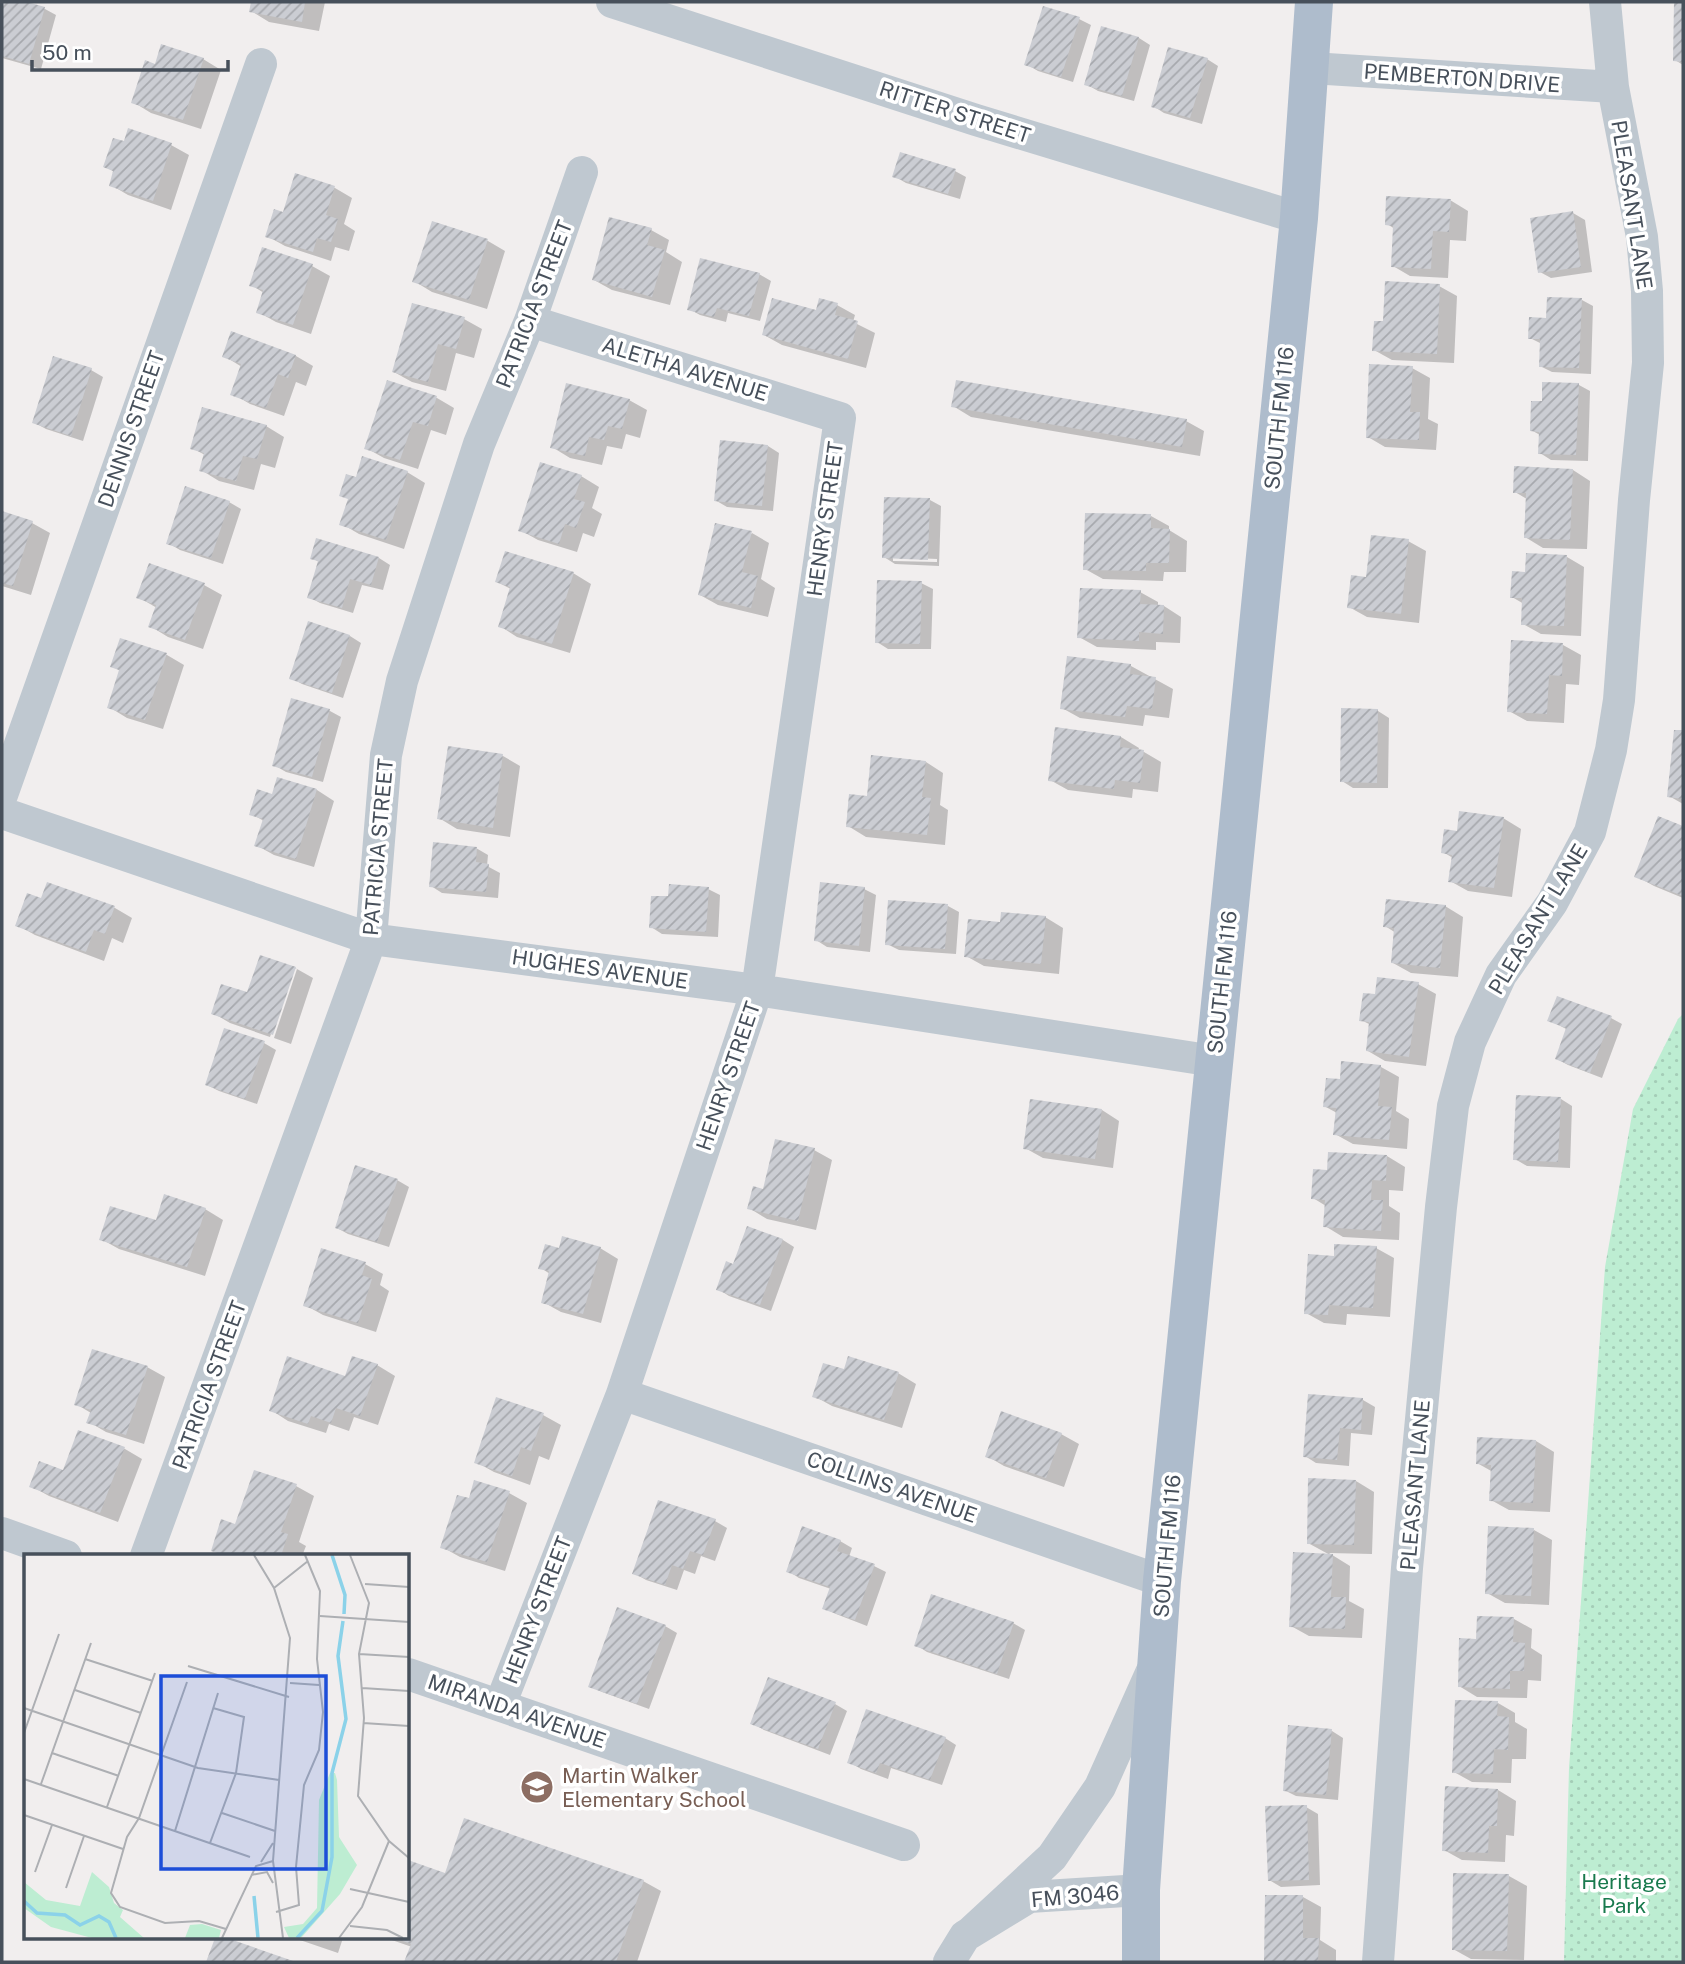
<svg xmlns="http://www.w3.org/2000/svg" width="1685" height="1964" font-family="'Public Sans',sans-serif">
	<defs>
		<pattern id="park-dots" width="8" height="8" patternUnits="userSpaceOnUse" patternTransform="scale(1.75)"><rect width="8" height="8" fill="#bdedd2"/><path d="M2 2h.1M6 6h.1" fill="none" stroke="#a4cdb7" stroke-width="1.8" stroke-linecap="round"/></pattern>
		<pattern id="building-hatch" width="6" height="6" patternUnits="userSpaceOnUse" patternTransform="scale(1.75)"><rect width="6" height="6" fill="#cbcdd3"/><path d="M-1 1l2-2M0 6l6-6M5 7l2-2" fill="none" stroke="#a7a9ae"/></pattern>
	</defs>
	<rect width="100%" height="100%" fill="#f1eeee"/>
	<path fill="url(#park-dots)" d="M1683,1014v948h-119l5,-194 36,-501 28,-158 45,-90z"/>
	<path fill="#0003" fill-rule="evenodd" d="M6,2h14l25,7 11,6 -15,54 -39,-11v-41z
		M253,2h72l-6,29 -50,-9 -18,-11z
		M1676,2h7v63l-8,-5z
		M1079,19l12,6 -18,57 -35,-11 -12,-7z
		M1102,28l37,10 11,7 -16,56 -36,-10 -12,-7z
		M203,59l18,11 -20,59 -50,-16 -18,-11 23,-36z
		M1207,59l11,7 -16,58 -38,-11 -11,-7z
		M125,143l46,2 18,10 -18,55 -43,-15 -17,-10 4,-13 -10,-6z
		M955,171l11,6 -6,22 -54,-16 -12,-7z
		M296,175l39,13 17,10 -8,26 11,7 -6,20 -14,-4 -4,14 -46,-15 -18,-10 17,-22z
		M1450,200l18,11 -2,30 -16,-1 -2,38 -38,-2 -17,-10 2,-37 -8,-5z
		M1573,213l12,7 7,52 -41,6 -11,-6z
		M433,223l55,18 17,10 -18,58 -55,-17 -18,-11z
		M651,230l18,10 -3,12 16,10 -12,43 -58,-15 -18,-10z
		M263,250l49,16 18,10 -19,58 -35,-12 -18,-10 6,-19 -13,-8z
		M759,274l12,7 -11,40 -32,-8 -2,9 -26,-7 -11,-6z
		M1439,286l18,10 -3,67 -62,-3 -18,-10 11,-27z
		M1582,300l11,6 -2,68 -39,-2 -12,-6 2,-22 -12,-6 18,-18z
		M837,305l18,10 -2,7 22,11 -9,35 -84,-23 -18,-10z
		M464,319l18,10 -8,29 -18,-5 -10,38 -34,-9 -18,-10z
		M232,333l64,23 17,10 -7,20 -10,-4 -12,34 -34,-12 -17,-10 9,-27 -18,-11z
		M1412,368l18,10 -2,41 10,5 -2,26 -51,-3 -17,-10z
		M91,370l12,7 -20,64 -37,-12 -11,-6z
		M388,382l49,16 17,10 -8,27 -15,-5 -13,39 -34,-11 -18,-10z
		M1579,385l11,6 -2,70 -37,-1 -11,-7v-18l-9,-5 12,-28z
		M629,400l18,10 -7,28 -14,-4 -4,15 -15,-3 -5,19 -32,-7 -18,-11z
		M953,406l233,15 18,10 -4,25 -229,-39z
		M266,426l18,11 -9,31 -14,-4 -7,26 -35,-9 -18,-11 4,-15 -13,-7z
		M768,446l11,7 -6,58 -46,-4 -12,-7z
		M1573,470l17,11 -3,68 -44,-1 -18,-11 2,-38 -12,-7z
		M407,472l18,11 -21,66 -45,-15 -17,-10 15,-44z
		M581,476l18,11 -7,21 10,6 -8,23 -11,-4 -6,19 -39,-12 -18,-10z
		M930,500l11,6 -2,60 -44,-2 -11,-7zM893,557l44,2v3l-44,-1z
		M229,502l12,7 -18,55 -43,-14 -12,-7z
		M2,513l30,10 18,10 -19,62 -29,-9z
		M1151,516l18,10v4l18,11 -1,31h-22l-1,9 -60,-2 -18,-10z
		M752,533l17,10 -8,36 14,9 -7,29 -50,-12 -18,-10z
		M1408,541l18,10 -7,72 -52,-6 -18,-10 19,-28z
		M1567,557l17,10 -3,69 -40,-2 -18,-10 1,-20 -12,-7 15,-23z
		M312,558h67l11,7 -7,25 -21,-5 -9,28 -33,-10 -11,-6 10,-35z
		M573,573l18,11 -21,69 -53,-16 -17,-11 11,-37 -14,-7z
		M921,583l12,6 -2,60h-43l-11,-7z
		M204,585l18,10 -19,54 -35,-12 -18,-11 7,-18 -19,-11z
		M1140,592l18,10v4h6l17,11 -1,26 -24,-1v8l-59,-3 -18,-10z
		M350,636l11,7 -18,55 -41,-14 -11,-6z
		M121,640l46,15 17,10 -21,64 -36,-11 -18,-11 12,-36 -8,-5z
		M1563,645l18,10 -2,30 -13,-1 -2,39 -37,-2 -18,-10z
		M1068,657l63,9 42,23 -4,29 -24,-3 -2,11 -63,-8 -18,-10z
		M292,700l38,11 11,6 -18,65 -37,-10 -12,-7z
		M1378,711l11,7 -1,70h-35l-11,-7z
		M1675,731l8,1v72l-14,-8z
		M1121,737l18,11 -1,3 6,1 17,10 -3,30 -25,-3 -1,9 -64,-8 -18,-10z
		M503,756l17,10 -10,71 -53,-8 -18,-11z
		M926,762l17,11 -3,32 8,5 -3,35 -79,-8 -18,-11 20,-28z
		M278,779l39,11 17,11 -20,66 -40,-12 -18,-10 8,-24 -13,-7 22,-18z
		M1503,818l18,11 -9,68 -44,-6 -18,-10 3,-23 -10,-6 15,-19z
		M1659,819l24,9v70l-29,-12 -18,-10z
		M476,848l12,7 -1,11 13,7 -2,25 -56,-5 -11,-7z
		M48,884l67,24 17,10 -9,25 -11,-5 -8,23 -69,-26 -18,-10 25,-25z
		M708,889l12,6 -2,42 -56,-3 -11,-7 19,-29z
		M864,889l12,6 -6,57 -43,-5 -11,-7z
		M948,906l11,6 -3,42 -57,-4 -12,-6z
		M1445,906l18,11 -5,60 -47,-4 -18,-10 3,-30 -11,-7z
		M1045,917l18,11 -4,46 -75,-8 -18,-10 35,-32z
		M261,957l36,12h-4l-23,68 -40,-14 -17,-10 9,-27 26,8z
		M297,969l16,9 -22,66 -17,-6z
		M1418,984l18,10 -10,72 -41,-5 -17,-10 3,-26 -10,-5z
		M1611,1018l11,6 -20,54 -34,-13 -11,-6 11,-29 -19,-10z
		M264,1043l12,7 -19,54 -38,-13 -12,-6z
		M1343,1063l38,4 18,10 -3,34 13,8 -2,30 -54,-5 -18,-10 2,-21 -13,-7 17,-25z
		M1561,1099l11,7 -2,62 -43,-2 -12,-7z
		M1102,1110l17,11 -6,47 -70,-10 -18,-10z
		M814,1150l18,10 -16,70 -49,-11 -18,-11 16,-17z
		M1330,1154l57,2 18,11 -2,24 -14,-1v16l11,7 -1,27 -56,-3 -18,-11 1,-20 -13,-8 16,-27z
		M397,1180l12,7 -20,60 -41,-13 -11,-6z
		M205,1209l18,11 -18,56 -86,-27 -18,-10z
		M748,1228l35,12 11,7 -23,64 -42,-15 -11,-7 16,-23z
		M600,1248l18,11 -17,64 -40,-11 -18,-10 7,-28 -9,-6 19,-18z
		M1376,1248l18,10 -4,59 -43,-3 -1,11 -22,-2 -18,-10 29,-55z
		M365,1264l18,10 -3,11 9,6 -13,41 -53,-17 -18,-10z
		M377,1365l18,11 -17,49 -24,-8 -5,14 -20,-7 -3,9 -38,-12 -17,-11z
		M147,1367l18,10 -21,67 -38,-12 -17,-10 2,-9 -15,-9z
		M898,1373l18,11 -14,44 -70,-22 -18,-10z
		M1310,1396l53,4 12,7 -3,28 -21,-2 -2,33 -33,-3 -11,-7z
		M543,1415l18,10 -12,35 -10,-4 -9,29 -36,-13 -18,-10z
		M79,1432l46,17 17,10 -24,63 -69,-26 -18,-10 33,-14z
		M1061,1434l18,10 -15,43 -60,-21 -17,-10z
		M1536,1441l18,11 -4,60 -41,-2 -18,-10 2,-28 -16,-9z
		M255,1472l41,14 18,10 -15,46 7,4 -4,10h-78l-11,-6 23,-24z
		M1356,1481l18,11 -2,62 -43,-1 21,13 -1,35 15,8 -2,29 -53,-2 -18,-10 39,-71 -22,-12z
		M509,1493l18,10 -22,68 -45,-14 -18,-10 28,-47z
		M715,1521l12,7 -12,33 -14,-5 -6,18 -11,-4 -7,20 -31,-10 -12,-7z
		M1534,1530l18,10 -3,65 -44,-2 -18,-10z
		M840,1541l12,7 -3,9 25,9 12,6 -19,54 -31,-12 -12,-6 7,-19 -32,-11 -11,-7z
		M1514,1619l18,10 -1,19 11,7 -1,26 -13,-1 -1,18 -50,-1 -18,-11 19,-45z
		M1013,1623l12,7 -16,49 -82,-27 -11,-7z
		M665,1626l12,7 -28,76 -47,-17 -12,-6z
		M769,1679l66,25 12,7 -17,44 -66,-25 -12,-7z
		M1498,1703l17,10v9l12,7 -1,30h-14l-1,24 -39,-1 -18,-10z
		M1290,1727l42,4 11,7 -5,62 -42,-4 -12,-6z
		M945,1738l11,7 -14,40 -51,-17 -3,11 -27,-10 -12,-7z
		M1498,1790l18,11 -2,35 -8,-1 -1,27 -43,-2 -18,-10z
		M1306,1807l12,7 2,71 -39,2 -12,-7z
		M408,1862l38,13 197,6 18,10 -24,71h-231l6,-15 -26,-9h22z
		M1509,1876l18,10 -3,74 -53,-1 -18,-10z
		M1267,1897h36l18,10 -1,33 16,10v12h-70z
		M294,1938h49l-5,15z"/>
	<path fill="url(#building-hatch)" d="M4,2h23l18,5 -16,57 -27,-8v-45z
		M251,2h54l-3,20 -53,-10z
		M1674,2h9v60l-10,-1z
		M1043,6l37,11 -19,60 -37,-12z
		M1101,26l38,11 -17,59 -38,-11z
		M161,44l43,14 -21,62 -52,-17 14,-43 10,4z
		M1168,47l40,11 -18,60 -39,-11z
		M128,128l44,15 -19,58 -44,-15 4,-15 -10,-4 10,-29 11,3z
		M900,152l56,17 -8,25 -56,-17z
		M295,173l40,13 -9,29 12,4 -7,23 -14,-4 -4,14 -48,-15 9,-28 9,3z
		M1386,196l65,3 -2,33 -16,-1 -2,38 -40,-2 2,-41 -8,-1z
		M1573,211l8,56 -43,6 -8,-55z
		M609,217l43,11 -5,17 18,5 -13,47 -60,-17z
		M432,221l56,18 -19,61 -57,-18z
		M262,247l51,17 -20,61 -37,-12 7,-23 -14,-4z
		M700,258l60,15 -11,43 -32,-8 -3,9 -27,-7z
		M1385,281l55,3 -3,70 -65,-3 2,-30h9z
		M1547,297l35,1 -3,70 -40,-1 1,-28h-12l1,-22 17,1z
		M772,298l44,12 3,-12 19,5 -3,12 23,6 -10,38 -86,-24z
		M412,303l53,14 -9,32 -18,-5 -10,38 -36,-10z
		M231,331l65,24 -8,23 -10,-4 -12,34 -36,-13 11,-31 -19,-7z
		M53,356l39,12 -21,68 -39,-13z
		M1369,364l44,2 -3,46h10l-1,28 -53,-2z
		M387,380l50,16 -9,30 -15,-4 -13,38 -36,-11z
		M956,380l231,39 -5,28 -231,-40z
		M1542,382l37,1 -3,72 -38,-1 1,-22 -9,-1 1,-30h11z
		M566,383l64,16 -8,30 -14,-3 -4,14 -15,-3 -4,19 -35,-8z
		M202,407l65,18 -10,34 -14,-3 -7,25 -37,-10 5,-18 -14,-4z
		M720,440l48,5 -6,61 -48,-5z
		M362,456l46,15 -22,69 -47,-15 9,-26 -9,-3 7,-22 10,3z
		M540,462l42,13 -8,24 11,3 -9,26 -11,-4 -6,20 -41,-13z
		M1514,466l59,3 -3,71 -46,-2 2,-45h-13z
		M185,486l45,15 -19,57 -45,-14z
		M884,497l46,1 -2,62 -46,-2z
		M2,511l31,10 -20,65 -11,-3z
		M1085,513l66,1v14l19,1 -1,34h-23v8l-63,-1z
		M715,523l37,8 -10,41 16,4 -7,32 -53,-13z
		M1371,535l38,4 -8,75 -54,-6 4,-33 15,2z
		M316,538l63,19 -8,28 -21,-6 -8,29 -35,-10 11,-37 -8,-2z
		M505,551l69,21 -22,72 -54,-17 12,-40 -15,-5z
		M1526,553l41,2 -3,71 -43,-1 1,-27h-12l2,-27 13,1z
		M149,563l56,20 -20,57 -37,-13 8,-22 -20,-7z
		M877,580l45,1 -2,63 -45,-1z
		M1080,588l61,2 -1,14 24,1 -1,29 -24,-2v9l-62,-3z
		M308,621l42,14 -18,58 -43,-14z
		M120,638l47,15 -22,67 -38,-12 12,-38 -9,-3z
		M1511,640l52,3 -1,33 -13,-1 -2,39 -40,-2z
		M1067,656l64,8 -1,10 26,3 -4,32 -25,-3 -2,11 -65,-8z
		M291,698l39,11 -18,68 -40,-11z
		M1341,708l37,1 -1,74 -37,-1z
		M1055,727l66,9 -1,11 24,3 -4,33 -25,-3 -1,9 -66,-8z
		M1674,730h9v69l-16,-2z
		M448,746l55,8 -10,74 -56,-9z
		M871,755l55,6 -4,36 9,1 -4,37 -81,-8 3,-33 18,2z
		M277,777l40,12 -21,70 -42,-13 9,-27 -14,-4 8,-26 15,5z
		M1459,811l45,6 -10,71 -46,-6 4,-27 -11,-2 3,-24 13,2z
		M1658,816l25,10v70l-49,-19z
		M433,842l44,5 -1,15 13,2 -3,28 -57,-5z
		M47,882l68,24 -10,28 -11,-4 -8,22 -71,-26 12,-33 14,5z
		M820,882l45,5 -6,59 -45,-5z
		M669,884l40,3 -3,45 -57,-4 2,-32h17z
		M1386,899l60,6 -6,63 -49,-5 3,-35 -11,-1z
		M888,900l60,4 -3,45 -60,-4z
		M1001,912l45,4 -5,48 -77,-7 4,-38 32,3z
		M260,955l36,12 -23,68 -62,-21 10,-30 26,8z
		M1377,977l42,5 -10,75 -43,-6 3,-29 -10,-1 4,-28 12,1z
		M1557,996l55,20 -22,57 -35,-14 11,-31 -19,-7z
		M224,1028l41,13 -20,58 -40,-14z
		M1341,1061l40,4 -3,41 14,1 -3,33 -56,-5 3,-27 -13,-1 3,-29 14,1z
		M1516,1095l45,2 -3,65 -45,-2z
		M1030,1099l72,10 -7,50 -72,-10z
		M775,1139l40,9 -17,73 -51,-12 6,-23 10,3z
		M1328,1152l59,3 -1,26 -14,-1 -1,20h12l-2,31 -58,-4 2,-27 -14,-1 2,-30 14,1z
		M355,1165l43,14 -21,63 -42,-14z
		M164,1194l42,14 -19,59 -88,-27 11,-34 46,14z
		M747,1226l36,13 -23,66 -44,-15 10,-29 7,3z
		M562,1236l39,11 -18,67 -42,-11 8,-32 -11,-2 7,-25 14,4z
		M1334,1244l43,2 -4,62 -44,-3 -1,10 -24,-1 4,-60 26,2z
		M321,1248l45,14 -4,13 10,4 -14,44 -55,-17z
		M92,1349l56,17 -22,69 -40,-12 5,-13 -17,-5z
		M287,1356l58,20 7,-20 26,8 -18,52 -24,-8 -5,15 -20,-7 -3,8 -39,-13z
		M848,1356l51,16 -15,48 -72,-23 11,-34 21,6z
		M1308,1394l55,4 -2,32 -21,-2 -3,32 -34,-3z
		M496,1397l48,16 -13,38 -10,-4 -9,29 -38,-13z
		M1001,1411l61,22 -16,45 -61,-21z
		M78,1430l47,17 -25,66 -71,-26 10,-26 24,9z
		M1477,1437l59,3 -3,63 -44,-2 2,-36 -15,-1z
		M254,1470l43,14 -16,48 7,2 -7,22h-54l-16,-5 10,-32 14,5z
		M1308,1478l48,2 -2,65 -47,-1z
		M474,1480l36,11 -23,71 -47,-14 17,-53 12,3z
		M658,1500l58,19 -13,36 -13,-4 -7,18 -11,-4 -7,20 -33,-11z
		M802,1526l39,14 -4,11 38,13 -20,56 -33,-11 8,-22 -44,-15z
		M1488,1526l46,2 -3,68 -46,-2z
		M1293,1552l40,2 -2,43h15l-1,32 -56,-2z
		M931,1594l83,28 -17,52 -83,-28z
		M617,1607l49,18 -29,79 -49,-17z
		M1477,1616l37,1 -1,25 12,1 -1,28h-14v18l-52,-2 1,-49 17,1z
		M768,1677l68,25 -18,47 -68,-25z
		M1455,1700l43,1 -1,15 12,1 -1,33 -14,-1 -1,25 -41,-1z
		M866,1709l80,28 -16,43 -50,-17 -4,10 -29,-10z
		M1288,1725l44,4 -6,66 -43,-4z
		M1445,1786l53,3 -1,37h-8l-1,27 -46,-2z
		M1307,1805l2,75 -41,1 -3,-75z
		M464,1818l180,62 -28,82h-212l7,-18 -16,-6h13v-78l37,13z
		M1453,1873l56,1 -2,77 -55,-1z
		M1265,1895h38v43h16l-1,24h-54z
		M215,1938h12l69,24h-90z"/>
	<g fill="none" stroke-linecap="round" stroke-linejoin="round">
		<path stroke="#bfc8d0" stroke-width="32" d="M612,2l364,118 323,98
			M1311,68l302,19
			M2,795l259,-731
			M2,813l369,126 386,51 457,71
			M622,1394l540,187
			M2,1533l64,23
			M146,1556l225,-617 15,-184 16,-74 77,-237 51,-123 52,-149
			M408,1674l496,171
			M500,1705l122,-311 135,-404 83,-572 -310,-97
			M971,1932l81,-75 48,-70 51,-114
			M949,1962l16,-26 64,-39 112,-7
			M1378,1962l29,-394 34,-361 12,-101 17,-64 31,-67 51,-72 38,-71 21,-82 8,-50 15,-200 14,-137 -1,-72 -5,-54 -29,-150 -8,-85"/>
		<path stroke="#aebccc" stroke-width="38" d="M1141,1962v-72l21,-309 137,-1363 15,-216"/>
	</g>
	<defs>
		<symbol id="school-disc" viewBox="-11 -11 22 22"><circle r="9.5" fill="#8d6e63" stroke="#fff"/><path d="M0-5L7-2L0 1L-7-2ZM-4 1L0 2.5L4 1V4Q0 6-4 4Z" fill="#fff"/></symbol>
	</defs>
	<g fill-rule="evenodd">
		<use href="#school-disc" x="518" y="1768" width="38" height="38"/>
	</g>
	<g text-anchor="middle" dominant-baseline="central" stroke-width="7" stroke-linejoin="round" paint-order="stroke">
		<g font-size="21" fill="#47505b" stroke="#fff">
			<text transform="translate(1462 78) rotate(4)">PEMBERTON DRIVE</text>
			<text transform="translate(955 112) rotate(18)">RITTER STREET</text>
			<text transform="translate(1632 205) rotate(81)">PLEASANT LANE</text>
			<text transform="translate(534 304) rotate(-69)">PATRICIA STREET</text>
			<text transform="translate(685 369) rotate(17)">ALETHA AVENUE</text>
			<text transform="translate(1279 418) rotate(-84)">SOUTH FM 116</text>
			<text transform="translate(131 429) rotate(-71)">DENNIS STREET</text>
			<text transform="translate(825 519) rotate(-82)">HENRY STREET</text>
			<text transform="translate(378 847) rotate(-85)">PATRICIA STREET</text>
			<text transform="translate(1538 919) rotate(-59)">PLEASANT LANE</text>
			<text transform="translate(600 969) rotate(8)">HUGHES AVENUE</text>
			<text transform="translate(1222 982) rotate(-84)">SOUTH FM 116</text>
			<text transform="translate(728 1076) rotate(-71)">HENRY STREET</text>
			<text transform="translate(209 1385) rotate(-70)">PATRICIA STREET</text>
			<text transform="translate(1415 1485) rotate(-85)">PLEASANT LANE</text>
			<text transform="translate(892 1487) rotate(19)">COLLINS AVENUE</text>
			<text transform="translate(1167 1546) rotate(-85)">SOUTH FM 116</text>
			<text transform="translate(537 1610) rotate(-69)">HENRY STREET</text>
			<text transform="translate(517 1711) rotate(19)">MIRANDA AVENUE</text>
			<text transform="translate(1075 1896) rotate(-5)">FM 3046</text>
		</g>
		<g font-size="21" fill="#785e54" stroke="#fff" text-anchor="start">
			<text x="562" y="1775">Martin Walker<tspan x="562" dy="24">Elementary School</tspan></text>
		</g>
		<g font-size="21" fill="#197a4e" stroke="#fff">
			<text x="1624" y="1881">Heritage<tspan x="1624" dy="24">Park</tspan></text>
		</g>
	</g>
	<g transform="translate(24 1554)">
		<rect width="385" height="385" fill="#f1eeee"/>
		<path d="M306,219h5l2,7 2,57 18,28 -17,29 -39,44h-12l-5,-11 19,-3 14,-16 2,-108zM68,318l17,15 5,16 9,7 -3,7 24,21h-52l-41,-11 -27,-19v-26l22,18 34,6zM178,370l19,6 -2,8h-34l5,-13z" fill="#bdedd2"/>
		<path fill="none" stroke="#8bd2e9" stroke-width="3.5" d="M308,1l13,40 -1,19M230,342l4,42M0,347l13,12 28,2 15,10 19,-9 10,6 7,16M273,384l25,-27 10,-54v-84l14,-54 -8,-63 5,-35"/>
		<path fill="none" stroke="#adafb3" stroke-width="2" d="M230,1l20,33 16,50 -17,223 10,77M326,1l19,48 -10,51 5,64 -6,78 31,45 20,17M341,30l44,3M250,34l34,-27M296,62l89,6M335,100l50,3M61,105l68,22M164,112l101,31M163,128l-48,136 -12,19 -16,56 9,14 45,16 34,-2 27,8M266,129l29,2M338,134l47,3M51,136l66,23M0,154l174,60 81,12M339,169l46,3M0,179l35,-99M28,199l67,23M0,225l226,78M17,230l50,-141M83,253l48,-134M198,259l53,18M0,261l99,34M151,277l43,-138M186,289l26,-70 8,-56 -31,-9M237,308l12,-19M11,318l17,-47M227,321l16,-3 6,11M42,334l18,-52M326,335l59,13M252,358l23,-7 -3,-38 8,-82 15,-35 4,-38 -6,-53 3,-68 -15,-36M326,372l37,4 16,8M198,384l34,-72 17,-5M315,384l23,-31 27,-66"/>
		<path fill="#1d4ed8" fill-opacity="0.15" stroke="#1d4ed8" stroke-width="3.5" d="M137,122h165v193h-165z"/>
		<rect width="385" height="385" fill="none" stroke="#47505b" stroke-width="3.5"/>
	</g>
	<rect width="1685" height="1964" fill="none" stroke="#47505b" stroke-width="7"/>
	<path d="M32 60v10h196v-10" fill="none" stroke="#47505b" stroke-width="3.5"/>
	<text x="42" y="60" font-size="21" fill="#47505b" stroke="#ffffff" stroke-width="5" paint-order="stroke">50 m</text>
</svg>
